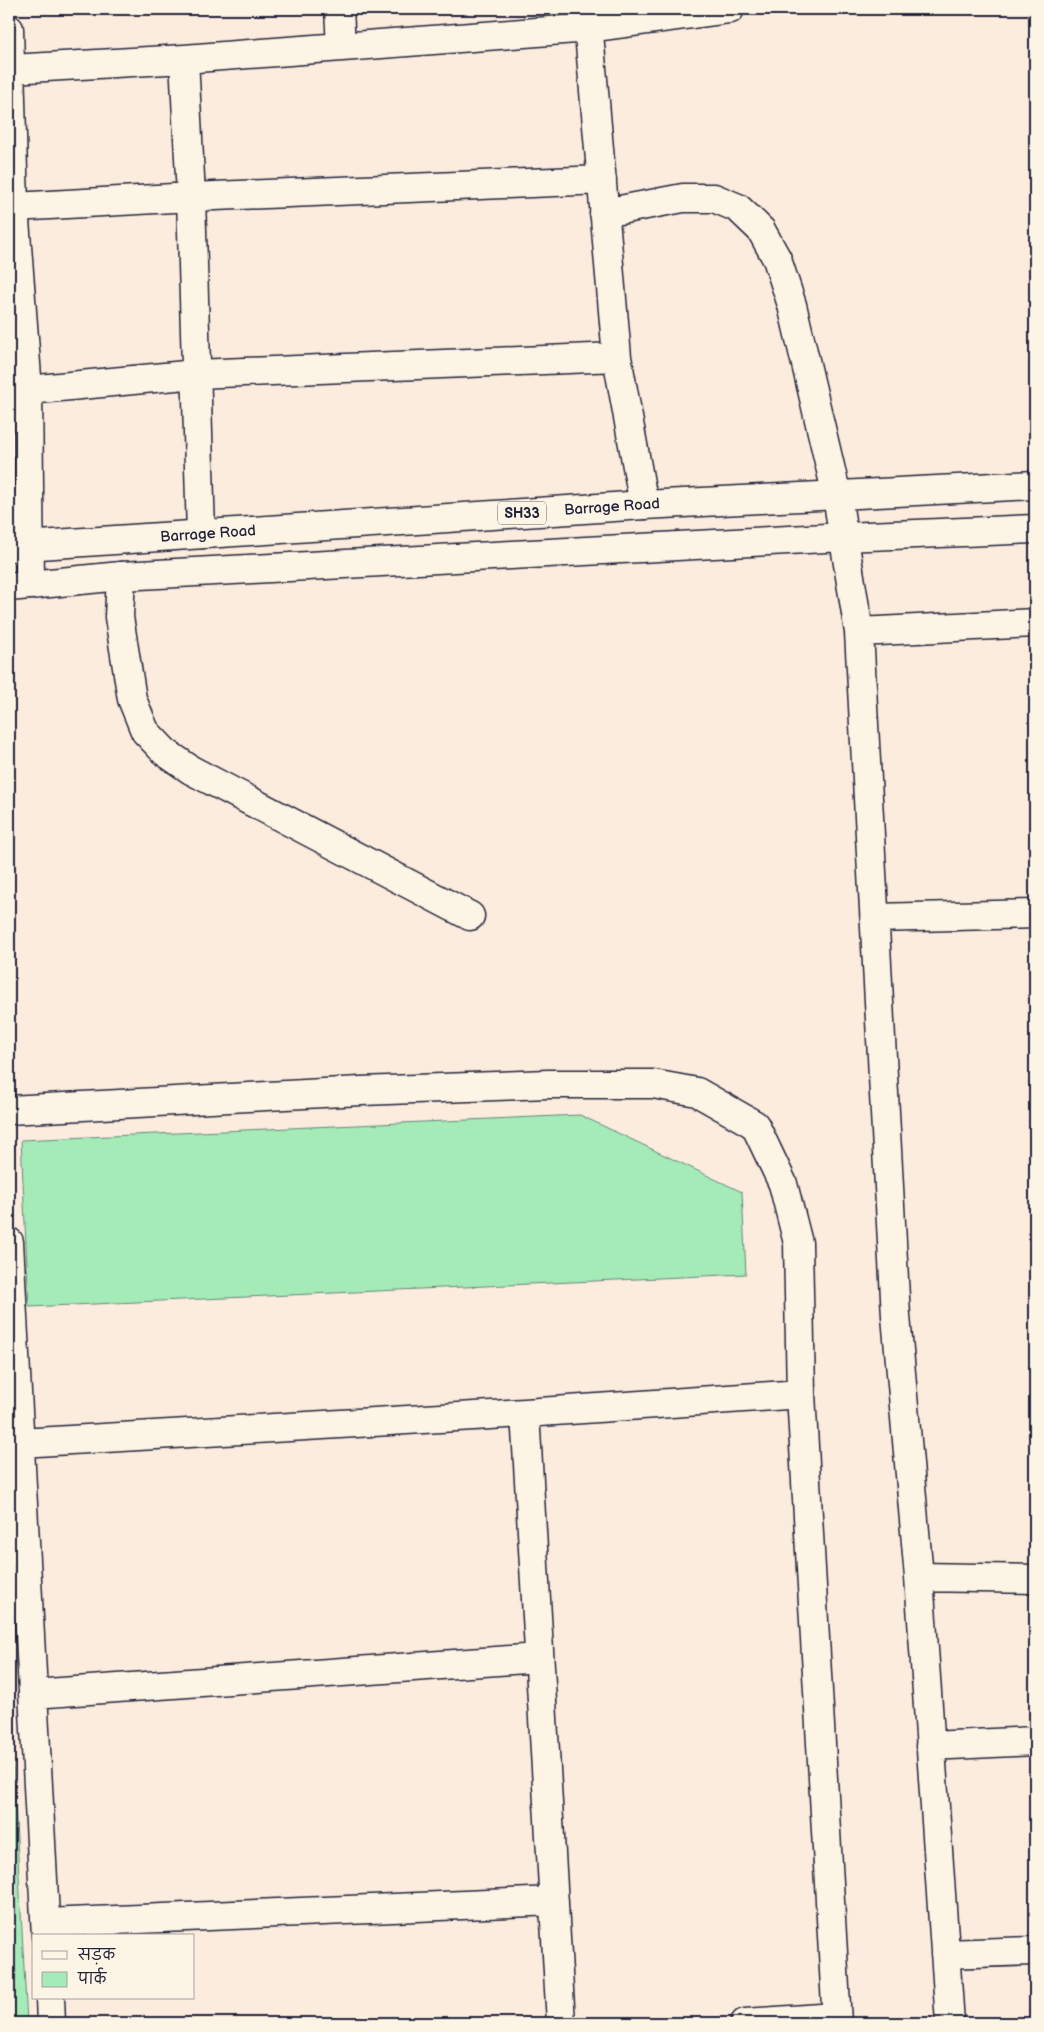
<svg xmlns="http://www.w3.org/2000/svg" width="1044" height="2032" font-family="'Balsamiq Sans','Playpen Sans Deva',sans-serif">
	<rect width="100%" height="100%" fill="#fcecde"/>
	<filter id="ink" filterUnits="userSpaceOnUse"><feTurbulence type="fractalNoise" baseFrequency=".02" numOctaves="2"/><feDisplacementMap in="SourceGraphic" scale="10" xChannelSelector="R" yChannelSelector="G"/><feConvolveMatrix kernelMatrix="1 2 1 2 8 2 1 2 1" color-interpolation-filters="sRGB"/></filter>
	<g filter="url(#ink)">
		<path fill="#a5ebb8" stroke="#64867a" d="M580,1115l162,77 4,82 -717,33 -8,-167z
			M9,1691l18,332h-18z"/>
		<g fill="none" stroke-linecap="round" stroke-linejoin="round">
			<defs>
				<path id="street" d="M339,9l2,38
					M587,10l30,347 27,148
					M9,29l5,178 14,183 2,195
					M184,59l7,138 10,337
					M11,69l173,-10 405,-31 141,-19
					M14,207l177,-10 411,-17
					M604,213l79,-15h31l24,10 23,22 16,29 15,46 45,191 22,136 37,684 23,261 31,446
					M28,390l168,-16 421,-17
					M121,576l-2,41 13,82 13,32 20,21 26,18 279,146
					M859,632l176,-9
					M875,918l160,-4
					M9,1110l352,-19 187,-7h105l44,8 58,33 28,59 15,59 3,151 36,629
					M9,1242l37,694
					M525,1413l36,610
					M20,1443l505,-30 276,-19
					M919,1577l116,2
					M33,1694l506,-36
					M930,1746l105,-5
					M46,1923l508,-22
					M945,1954l90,-3
					M50,1998l1,25
					M745,2023l91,-6"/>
				<path id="primary" d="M9,547l635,-42 391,-20
					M9,587l112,-11 723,-39 191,-8"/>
			</defs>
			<use href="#street" stroke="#22223b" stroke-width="31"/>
			<use href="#primary" stroke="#22223b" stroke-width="31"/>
			<use href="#street" stroke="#fcf5e5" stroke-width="28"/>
			<use href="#primary" stroke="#fcf5e5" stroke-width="28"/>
		</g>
	</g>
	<g text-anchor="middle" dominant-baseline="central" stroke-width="4" stroke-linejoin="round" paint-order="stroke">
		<rect fill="#fcf5e5" stroke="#63616e" stroke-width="1" x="498" y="501.5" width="48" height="23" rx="4"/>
		<g font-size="14" font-weight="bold" fill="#22223b">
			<text x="522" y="513">SH33</text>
		</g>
		<g font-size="15" fill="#22223b" stroke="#fcf5e5">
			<text transform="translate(612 507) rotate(-4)">Barrage Road</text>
			<text transform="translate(208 534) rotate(-4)">Barrage Road</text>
		</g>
	</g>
	<rect width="1044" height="2032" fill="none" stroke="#fcf5e5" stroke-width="30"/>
	<rect x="15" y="15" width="1014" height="2002" fill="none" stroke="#22223b" stroke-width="2" filter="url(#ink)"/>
	<rect x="32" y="1934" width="162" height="65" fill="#fcf5e5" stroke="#a5a1a1"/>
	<rect x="42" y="1951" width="25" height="8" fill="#fcf5e5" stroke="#a5a1a1"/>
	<text x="78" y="1960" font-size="15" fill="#22223b">सड़क</text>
	<rect x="42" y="1972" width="25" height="15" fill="#a5ebb8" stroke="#a5a1a1"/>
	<text x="78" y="1984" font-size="15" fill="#22223b">पार्क</text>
</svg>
